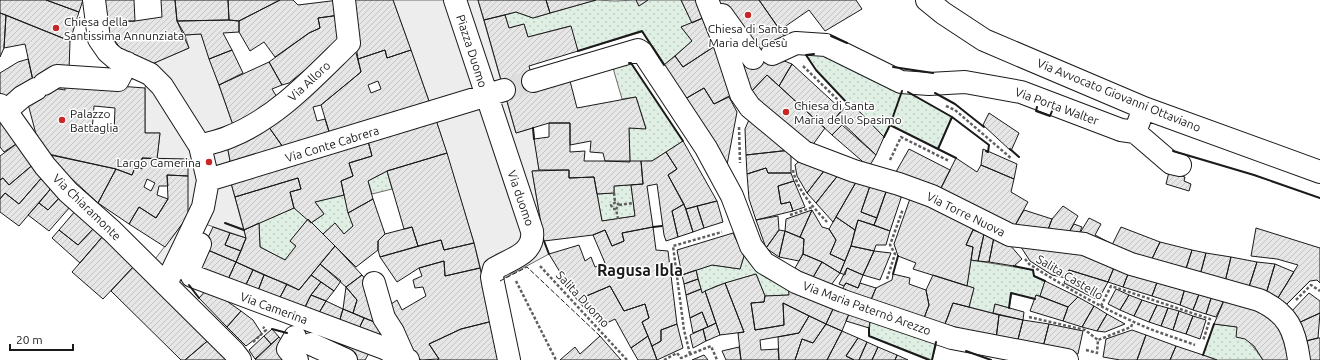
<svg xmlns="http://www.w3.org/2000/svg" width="1320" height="360" font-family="Ubuntu,sans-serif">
	<defs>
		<pattern id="grass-dots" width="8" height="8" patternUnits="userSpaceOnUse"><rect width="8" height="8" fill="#e0efe3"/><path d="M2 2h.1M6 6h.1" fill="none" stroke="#c0ccc2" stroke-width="1.8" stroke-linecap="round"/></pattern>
		<pattern id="building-hatch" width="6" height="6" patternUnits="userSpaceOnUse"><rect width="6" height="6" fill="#e6e6e6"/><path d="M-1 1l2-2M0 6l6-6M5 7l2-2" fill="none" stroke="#c5c5c5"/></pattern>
	</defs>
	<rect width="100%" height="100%" fill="#fff"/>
	<path fill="url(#grass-dots)" stroke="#6a6a6a" d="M596,0l19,1 21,-1 3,6 9,-6h33l11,23 -11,4 11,14 -28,24 -22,-33 -64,19 -8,-25 -42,11 -4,-13 -15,4 -4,-13 11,-3 17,6z
		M822,52l43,17 87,48 -14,32 -48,-24 -6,12 -34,-35 -2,2 -32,-34 -10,-15z
		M631,63l52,78 -31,20 -22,1 -1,-34h17l-10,-31 -14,2 -9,-31z
		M387,171l5,18 -20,5 -4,-13z
		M631,185l4,31 -33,5 -5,-27 17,-1v-7z
		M344,195l9,31 -9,8 -9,-10 -12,10 -12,-11 13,-9 -9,-12z
		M294,208l14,11 -18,22 6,5 -11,14 -25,-13 -1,-24z
		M744,256l44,27 1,12 -24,1 -9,-22 -40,12 -14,7 -6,-23 16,-5 28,4z
		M971,260l62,10 1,6 11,5 -5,15 -4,-1 -1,4 -23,-6 -3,15 -14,-4 -2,9 -24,-6 5,-19 -7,-2z
		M870,321l67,21 -5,18 -63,-24z
		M1214,324l23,3c9,12 18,21 26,33h-46l-14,-5z"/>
	<path fill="#ededed" stroke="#6a6a6a" d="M393,0h85l38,133 17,-5 6,42 -7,1 12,70 5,13 -52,28 -12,4 -11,-43 -35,-114z
		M201,34l32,91 -6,20 4,21v17l15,55 -41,-14 -20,48 -13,19 -23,-24 39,-51 -31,-57 3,-26h-15v-45l7,-24 37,-16 -4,-13z"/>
	<path fill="url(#building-hatch)" stroke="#1a1a1a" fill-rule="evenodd" d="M0,0h46l33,12 -9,29 -70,-28z
		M46,0h37l-4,12z
		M100,0h34l1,21 -33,1z
		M161,0h14l2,21 12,27 -37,16 -30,-13 -20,-29 33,-1 27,-4z
		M175,0h53l1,20 -52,1z
		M228,0h52l-41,21 -10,-1z
		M280,0h13l5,5 41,-5 1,15 -22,3 2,10 -11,5 -34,24 -11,-15 -14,9 -11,-19v-11z
		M349,0h44l18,50 -24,8 -2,-8 -27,9z
		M478,0h68l4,13 -17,5 -17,-6 -32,8z
		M546,0h50l-46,13z
		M636,0h12l-9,6z
		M681,0h16l8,17 -13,6z
		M717,0h42l25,36 -28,20z
		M759,0h97l6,9 -37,22 -16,-21 -29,20z
		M0,13l6,2 -2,33 -4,9z
		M6,15l64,26 -1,30 -35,14 -9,-41 -21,4z
		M340,15l2,25 -53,43 -7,2 -13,-23 40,-29 11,-5 -2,-10z
		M505,15l4,13 15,-4 4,13 43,-11 7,25 -49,15 4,15h37l7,27 59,-11 10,32 -17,-1 1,34 -25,-1 -2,-8 -13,-1 1,-11 -21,4v-22h-21l-33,10 -32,-113z
		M705,17l10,29 -32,21 -8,-11 17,-15 -11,-14z
		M229,20l10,1v11l-16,1 9,17 -23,9 -8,-25 -16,1 -8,-14z
		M715,46l18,48 -19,10 -10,-16 -19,11 -21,-34 11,-9 8,11z
		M355,49l6,23 -40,33 -8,2 4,14 8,-2 6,19 -46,12 -19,-27z
		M232,50l11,23 -24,12 -10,-26z
		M385,50l2,8 24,-8 19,54 -99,34 -10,-33 40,-33 -3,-13zM378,81l3,8 -10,4 -3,-8z
		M774,57l18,7 -13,22 -12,-11 -20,21 -6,-29 12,-9z
		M28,59l6,26 -28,15 -6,-5v-22l18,-11z
		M269,62l13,23 -10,4 8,13 -47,23 -14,-40z
		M792,64l50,46 -6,7 6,8 -10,10 -53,-49z
		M767,75l58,53 -16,22 -62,-54z
		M65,82l80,6v45h15l-3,26 -15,-1v11l-6,-4 -4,10 -16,-6 -75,-16 -13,-49 19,-17 18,3zM94,106l21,2 -1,25 -22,-2z
		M704,88l10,16 15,-7 8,15 -10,53 -42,-66z
		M850,102l34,35 -8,18 -40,-38z
		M989,113l30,20 -8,18 -28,-26z
		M751,115l40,35 -45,5 -1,-26z
		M0,120l22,20 -18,12 -4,-5z
		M436,120l11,33 -60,18 -19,10 5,18 -25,14 -7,-32 12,-5 -4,-13 23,-7 -4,-15z
		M266,123l19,27 -54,16 -4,-21z
		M549,123h21v29l15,-1 -1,10h57l2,23 -29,2v7l-17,1 -3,-17 -25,1v-8h-30l-5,-31 15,-2z
		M842,125l34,30 -7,12 -37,-32z
		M22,140l14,22 -27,23 -6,-7 -3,2v-24z
		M368,141l4,15 -23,7 4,13 -12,5 3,14 -29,7 9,12 -13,9 -17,-15 -4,-16 11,-3 -3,-11 -63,19 -4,-14z
		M683,141l34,60 -31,8 -18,-34 9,-6 -11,-17z
		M909,149l41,21 -12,24 -45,-17z
		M983,149l34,15 -3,15 -33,-14z
		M791,150v23h-23l-2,-5 -19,6 -1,-19z
		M666,152l11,17 -9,6 16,29 -12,7 6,26 -12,4 -2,-6 -7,-51 -10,2 6,41 -31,6 2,8 -12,5 -7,-16 -12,5 -49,6 -12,-70 37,-1v8l25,-1 8,44 33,-5 -4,-31 12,-1 -2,-23h11z
		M44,153l72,16 -18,34z
		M447,153l27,90 -30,7 -3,-10 -23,6 -6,-19 -8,2 -17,-58z
		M804,157l23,10 -20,26 -10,-17 -2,-11z
		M142,158l46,1v17l-21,-1 1,11h-9l-2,9 11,4 -12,19 -17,-11 -10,17 -31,-21 18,-34 16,6 4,-10 6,4zM147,179l8,4 -4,8 -7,-4z
		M956,158l21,14 4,-7 33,14 -3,13 17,10 -15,27 -75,-35z
		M36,162l8,13 -25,29 -14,-11 -5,6v-19l3,-2 6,7z
		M827,167l12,7 -23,29 -9,-10z
		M766,168l2,5h23l3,8 -16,5 3,18 9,-2 3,9 -37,9 -7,-21 -2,-25z
		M1169,172l16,5 -1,4 7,3 -2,7 -23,-7z
		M839,174l20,3 -26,45 -17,-19z
		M44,175l9,11 -34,40 -19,-14v-13l5,-6 14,11z
		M167,175l21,1v40l-23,31 -36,-23 10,-17 17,11 12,-19z
		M859,177l12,6 -10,29 16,6 -3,7 -16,-5 -3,10 -19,-13z
		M298,178l3,11 -11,3 4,16 -50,22 -9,-33z
		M794,181l11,26 -12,4 -3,-9 -9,2 -3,-18z
		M871,183l16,6 -10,29 -16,-6z
		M53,186l8,10 -13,14 -9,-7z
		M887,189l15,6 -12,36 -16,-6z
		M912,193l64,30 -10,22 7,2 -6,39 -54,-17 3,-6 -18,-7 -4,-12z
		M61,196l9,11 -21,24 -21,-16 11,-12 9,7z
		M373,199l12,35 -7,7v9l-22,17 -33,-33 12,-11 9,11 9,-8 -5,-13z
		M717,201l6,21 -19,6 -7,-22z
		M684,204l9,28 -15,5 -6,-26z
		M697,206l7,22 -11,4 -7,-23z
		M1063,206l15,10 -10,18 -22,1 6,-16z
		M76,210l18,18 -16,17 -19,-15z
		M812,210l10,17 7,2 7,11 -6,14 15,7 -5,12 -18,-11 -19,-8 1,-15 -4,-2z
		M812,210l-12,27 -15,-6 1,-12z
		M1024,210l28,9 -6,16 -33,-6z
		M778,216l1,14 -13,18 -10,-28z
		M836,217l19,13 -4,16 -6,15 -15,-7 6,-14 -7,-11z
		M1089,218l12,6 -6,11 17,9 -3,7 -32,-13z
		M308,219l27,27 -36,44 -63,-28 10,-24 -2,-8 15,-7 1,24 25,13 11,-14 -6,-5z
		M858,220l32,11 -4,14h-10l-2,6 -23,-5z
		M1074,224l8,3 -5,11 -9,-4z
		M213,227l17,6 -5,12 16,6 -5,11 -33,-14z
		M412,227l6,19 -38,11 -2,-7v-9l7,-7z
		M653,227l3,23 12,1 9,73 -16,6v11l-9,5 -10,-24 7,-4 -4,-14 -21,7 -14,-25 -33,14 -28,-46 30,-9 6,16 6,-4 4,10 10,-4 -12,-28 12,-5 7,16 12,-5 -2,-8z
		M1121,227l39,15 -11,23 -40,-14z
		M94,228l9,8 -23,27 -28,-25 7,-8 19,15z
		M1256,228l64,20v35l-3,-3 -7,1 -26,26 -8,-6 22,-36 -21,-6 -26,-3z
		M779,230l6,1 -6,26 -13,-9z
		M973,230l11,4 -6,27 -7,-1 2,-13 -7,-2z
		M785,231l19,8 -1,15 -4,7 -20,-4z
		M230,233l16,5 -5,13 -16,-6z
		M733,233l11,23 -4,13 -28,-4 -30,10 -5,-25z
		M984,234l10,3 -5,25 -11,-1z
		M103,236l31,30 -31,33 -31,-27z
		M994,237l16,8 12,14 -8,7 -25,-4z
		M441,240l3,10 30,-7 6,25 -35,8 -1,-15 -25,7 -22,14 -17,-25z
		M1160,242l32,8 -8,25 -35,-10z
		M1019,244l73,10 23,11 -7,17 -39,-12 -3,8 -14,-3 -22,-14z
		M335,246l27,29 -16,12 -26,-23z
		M851,246l23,5 -11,24 -16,-7 -2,7 -5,-2z
		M203,248l33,14 -10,22 -34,-12z
		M1192,250l14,3 -7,26 -15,-4z
		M874,251l17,2 -11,27 -17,-5z
		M1206,253l25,4 -7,29 -25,-7z
		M803,254l19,8 -10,17 -17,-11z
		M1231,257l26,5 -9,28 -24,-4z
		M444,261l1,15 35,-8 13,53 -32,8 -32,15 10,15 -18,1 -6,-5 -31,-46 13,-9 5,10 24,-14 -3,-9 -8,1 -2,-8 9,-4 -3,-8z
		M236,262l17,8 -10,21 -17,-7z
		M822,262l18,11 -12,16 -16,-10z
		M1257,262l18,2 -9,30 -18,-4z
		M320,264l21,17 -7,10 -23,-16z
		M1275,264l19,8 -18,29 -10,-7z
		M1115,265l15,4 -7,18 -15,-5z
		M134,266l77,72 -26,22h-4l-70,-69z
		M847,268l16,7 -5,13 -12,-5 -2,3 -5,-2z
		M1130,269l29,8 -7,19 -29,-9z
		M253,270l11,5 -8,21 -13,-5z
		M696,270l2,9 -14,5 -2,-9z
		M1069,270l39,12 -10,18 -34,-17z
		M756,274l9,22 -1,6 -13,1 4,27 29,-5 -1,-22 26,13 -10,17 -39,7 1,10 17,-1 1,11h-38l-3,-27 6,-1 -19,-49z
		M893,274l17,4 -1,6 17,6 3,15 -5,13 -54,-16 6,-14 16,-8z
		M264,275l23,9 -10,19 -21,-7z
		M311,275l10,7 -10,13 -9,18 -25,-10 10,-19 12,6z
		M362,275l9,11 13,40 -31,-13 4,-13 -11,-13z
		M933,275l41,13 -5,19 -16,-4 -8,21 -21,-6 5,-13 -3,-15z
		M1159,277l27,8 -6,20 -28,-9z
		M698,279l3,10 -15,6 -2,-11z
		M1045,281l33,16 -10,10 -28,-11z
		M321,282l13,9 -8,10 -15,-6z
		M725,283l19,49 -24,3 -15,-44z
		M788,283l33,21 12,5 -7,15 -43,-21 1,22 -29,5 -4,-27 13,-1 1,-6 24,-1z
		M846,283l12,5 2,-5 16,5 -6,14 -30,-9z
		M1186,285l15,4 -8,21 -13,-5z
		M610,286l14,25 21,-7 4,14 -7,4 6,14 -17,12 -16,-29 -14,7 -24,-26z
		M346,287l11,13 -4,13 -10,-4z
		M208,288l33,23 -14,16 -28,-29z
		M701,289l1,4 3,-2 11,32 -8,4 -6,-15 -12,6 -4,-23z
		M1116,289l13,6 -9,15 -12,-6z
		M1201,289l12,3 -7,22 -13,-4z
		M1213,292l13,4 -10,21 -10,-3z
		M1309,293l11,8v12l-24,11 -7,-10z
		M311,295l15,6 -10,17 -14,-5z
		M1036,295l32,12 -5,14 -33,-10z
		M1129,295l13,5 -8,16 -14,-6z
		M1226,296l49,21 19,43h-31l-9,-14 -9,-7 -9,-2 1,-10 -23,-3z
		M1078,297l16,9 -12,21 -19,-6 5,-14z
		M1142,300l15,5 -8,17 -15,-6z
		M326,301l17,8 -5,17 -22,-8z
		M953,303l46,12 -3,24 -51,-15z
		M995,304l29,8 -1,8 -30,-7z
		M1157,305l11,3 -7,18 -12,-4z
		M1094,306l13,8 -10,17 -15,-4z
		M1168,308l11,3 -6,19 -12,-4z
		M343,309l21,9 -7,15 -19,-7z
		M833,309l16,5 -7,17 -16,-7z
		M241,311l12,9 9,14 -16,12 -19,-19z
		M1179,311l14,5 -7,18 -13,-4z
		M702,312l6,15 -15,6 -3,-15z
		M1320,313l-2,25 -16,4 -6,-18z
		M849,314l21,7 -1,7 -23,-7z
		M1107,314l18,10 -20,8 -8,-1z
		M999,315l24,5 -6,23 -21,-4z
		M809,316l17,8 -13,19 -11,-4 -7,21h-16l-1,-23 21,-4z
		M1193,316l13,4 -6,19 -14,-5z
		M364,318l20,8 1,17 -28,-10z
		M1023,320l26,4 -6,23 -26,-4z
		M493,321l10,39h-66l2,-1 -10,-15 32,-15z
		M716,323l4,12 -14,6 -3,-12z
		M677,324l6,24 -26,12 -5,-14 9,-5v-11z
		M826,324l16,7 -15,29h-32l7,-21 11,4z
		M1049,324l34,7 -5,23 -35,-7z
		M272,329l7,8 -8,7 -7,-8z
		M703,329l3,12 -13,7 -3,-13z
		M1132,330l14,5 -9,25h-17l-17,-3 3,-18z
		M842,331l16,7 -12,18 8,4h-27z
		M1146,335l30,11 -6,14h-33z
		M264,336l7,8 -16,15 -6,-9z
		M600,336l21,24h-61l15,-13 5,7z
		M648,336l9,24h-19l-7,-12z
		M279,337l5,6 3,11 -6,6h-26z
		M342,337l30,11 -7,12h-11l-17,-8z
		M211,338l16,22h-42z
		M858,338l9,4 -8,18h-5l-8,-4z
		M1318,338h2v22h-16l-2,-18z
		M867,342l11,5 -6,13h-13z
		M1176,346l27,9 14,5h-47z
		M739,347l2,13h-15l-4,-9z
		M878,347l19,8 -2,5h-23z
		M704,355l4,5h-16z
		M897,355l11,5h-13z"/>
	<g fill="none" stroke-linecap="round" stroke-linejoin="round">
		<path stroke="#ddd" stroke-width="22" stroke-dasharray="22 11" stroke-linecap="butt" d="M504,90l29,-9"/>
		<defs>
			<path id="minor" d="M94,0l5,39 9,13 7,6 35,16 12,12 38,60 8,34 -5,27 -37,77
				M455,0l77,231c3,23 -22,28 -38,38l-2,8 1,6 16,77
				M707,0l18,45 16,49 9,13 54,45 50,19 45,13 33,12 78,39 74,9 47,20 128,36c29,13 36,30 40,60
				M927,0l16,13 41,27 160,68 176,64
				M722,15l31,43
				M772,54l24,-11 30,2 75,37 28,2 36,-2 56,10 100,38 14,2 9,-24
				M533,81l105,-31 6,4 62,94 26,48 19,50 13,17 32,19 47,19 109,37 115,22
				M44,84l13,-8 61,4 9,-17
				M0,105l6,6 39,55 23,26 44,39 122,121 6,8
				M6,111l16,-14 14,-8
				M1135,132l36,31 9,2
				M200,146c9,-3 20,-5 29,-9 48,-19 84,-59 120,-94l-5,-43
				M208,180l296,-90
				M200,244l-11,25 3,7 192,72 24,12
				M374,283l10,35 9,14 12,27
				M295,337l-7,12 9,11
				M311,344l35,16"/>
		</defs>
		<use href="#minor" stroke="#1a1a1a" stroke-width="24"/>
		<path stroke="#5f5f5f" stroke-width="2.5" stroke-dasharray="3 2" stroke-linecap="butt" d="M803,66l37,36
			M946,106l9,4 57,49
			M739,127l1,36
			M890,160l11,-23 48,24
			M793,170c4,20 21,38 34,52
			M614,193l1,9
			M619,205l14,-2
			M616,209h-3l-2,-4 5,-3 3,3 -3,4 2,10
			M790,215l23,-8
			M1025,259l4,5c33,21 67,41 103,57 20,10 42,16 63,24
			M540,266l87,94
			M887,279l8,-25 -5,-9 13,-36
			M516,281l40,79
			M1296,300l15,-15 9,6
			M1101,306l10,-20 99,33 -7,22
			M1029,317l56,13 13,10
			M253,342l13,-12 -3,-3
			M1086,350l11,3 1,-13 33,-13 2,-5
			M690,354l-6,-24 -11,-84 49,-14
			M664,360l13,-7 4,5 30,-12 6,14"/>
		<use href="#minor" stroke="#fff" stroke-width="22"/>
		<path stroke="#1a1a1a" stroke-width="1" stroke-dasharray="5 2" stroke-linecap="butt" d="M500,281l27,-14 73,69"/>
		<path stroke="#1a1a1a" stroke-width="2" d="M831,36l16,7
			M578,51l64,-20 22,34
			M814,54l-8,1 10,15 32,34
			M629,63h2l52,78
			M893,67l40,6
			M908,92l44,25 37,28 -1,7 -2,-1
			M935,93l20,11 29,23
			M1037,107l-1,4 14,5 2,-5
			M890,125l12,-34
			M533,128l1,11
			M884,137l6,-12 66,33
			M938,149l14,-32
			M1010,149l9,8
			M1173,151l81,24 66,23
			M225,223l19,7
			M653,227l9,-1
			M544,241l5,13
			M1014,266l19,4 1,6 11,5
			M893,274l5,-18
			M189,285l10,13
			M1009,308l2,-15 24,6
			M869,328v8l60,24
			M272,329l15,4
			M966,351l25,9
			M1203,355l11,-31
			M932,360l4,-18"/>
	</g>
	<g fill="#c62828" stroke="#fff" stroke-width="1.5">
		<circle cx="748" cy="15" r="4"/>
		<circle cx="56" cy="28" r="4"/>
		<circle cx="786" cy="112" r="4"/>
		<circle cx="62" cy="120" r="4"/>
		<circle cx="209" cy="162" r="4"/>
	</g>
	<g text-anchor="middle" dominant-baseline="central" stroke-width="3" stroke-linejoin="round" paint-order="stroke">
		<g font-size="12" fill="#1a1a1a" stroke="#fff" text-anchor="start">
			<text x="64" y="21">Chiesa della<tspan x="64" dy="14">Santissima Annunziata</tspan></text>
			<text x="748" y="28" text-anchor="middle">Chiesa di Santa<tspan x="748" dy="14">Maria del Gesù</tspan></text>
			<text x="794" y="105">Chiesa di Santa<tspan x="794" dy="14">Maria dello Spasimo</tspan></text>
			<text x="70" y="113">Palazzo<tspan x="70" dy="14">Battaglia</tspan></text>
			<text x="201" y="162" text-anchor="end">Largo Camerina</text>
		</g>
		<g font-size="12" fill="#1a1a1a" stroke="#fff">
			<text transform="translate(472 51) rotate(72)">Piazza Duomo</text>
			<text transform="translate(309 81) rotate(-43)">Via Alloro</text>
			<text transform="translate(1119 95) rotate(22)">Via Avvocato Giovanni Ottaviano</text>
			<text transform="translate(1057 106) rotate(20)">Via Porta Walter</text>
			<text transform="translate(332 144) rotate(-17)">Via Conte Cabrera</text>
			<text transform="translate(521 198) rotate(71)">Via duomo</text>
			<text transform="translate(87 207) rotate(44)">Via Chiaramonte</text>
			<text transform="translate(966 214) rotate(26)">Via Torre Nuova</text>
			<text transform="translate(1070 277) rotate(31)">Salita Castello</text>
			<text transform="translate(583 299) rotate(47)">Salita Duomo</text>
			<text transform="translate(274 308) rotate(20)">Via Camerina</text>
			<text transform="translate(867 308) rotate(20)">Via Maria Paternò Arezzo</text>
		</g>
		<g font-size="16" font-weight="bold" fill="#1a1a1a" stroke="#fff">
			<text x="640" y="270">Ragusa Ibla</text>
		</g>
	</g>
	<path d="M10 344v6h63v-6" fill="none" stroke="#1a1a1a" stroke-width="2"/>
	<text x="16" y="344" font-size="12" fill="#1a1a1a" stroke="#ffffff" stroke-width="3" paint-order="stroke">20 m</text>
</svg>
